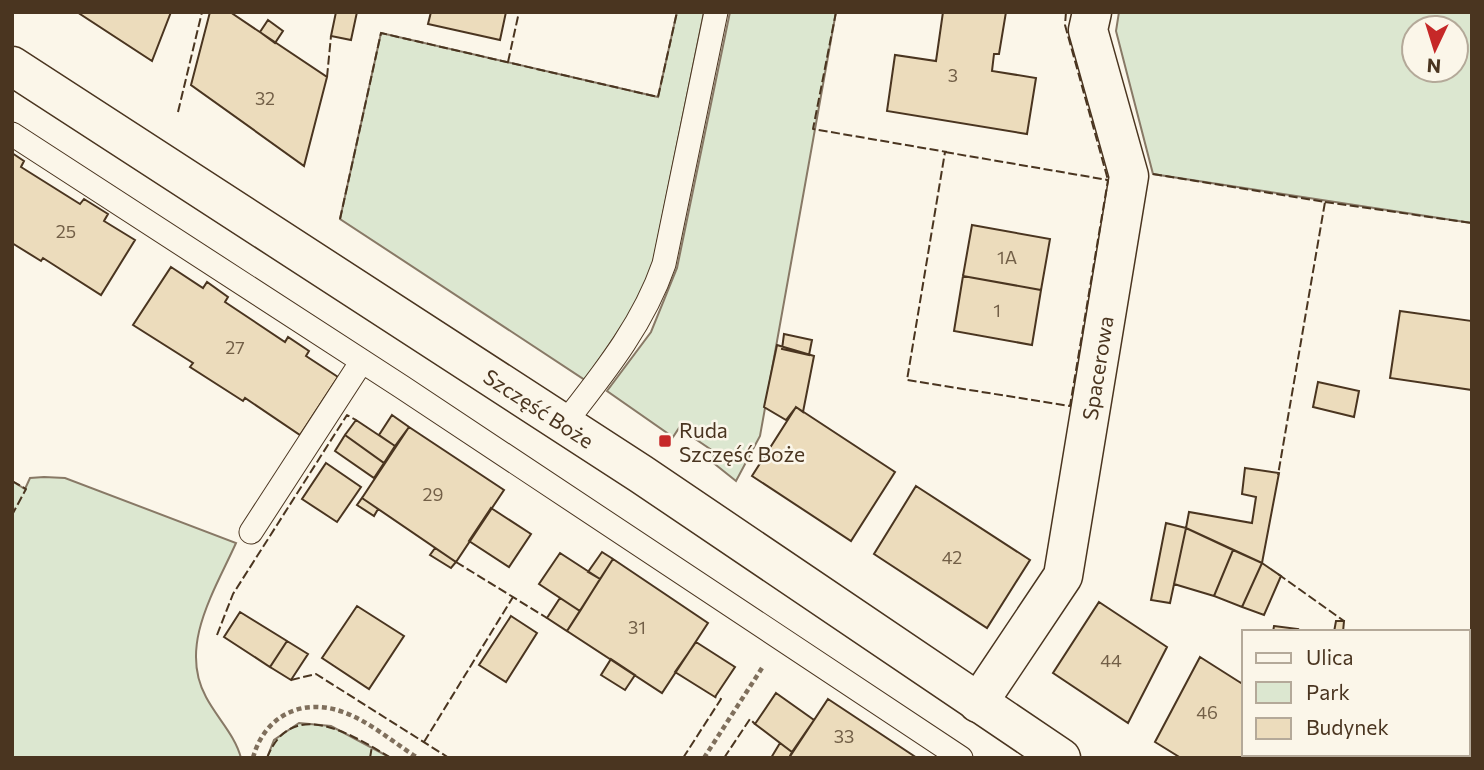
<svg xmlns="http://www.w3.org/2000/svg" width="1484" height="770" font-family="Commissioner,sans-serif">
	<rect width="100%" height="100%" fill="#fbf6e9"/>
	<path fill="#dce7d0" stroke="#887966" stroke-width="2" fill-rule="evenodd" d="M677,12h27l-51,251 -11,33 -57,84 -245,-161 41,-186 277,64z
		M730,12h106l-76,424 -24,45 -25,-20 5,-8 -37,-25 -6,9 -66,-46 44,-59 26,-64z
		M1119,12h353v211l-319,-49 -37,-143zM1456,28v42h-42v-42z
		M44,477l21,1 171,65c-21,47 -58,103 -30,154 11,21 29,38 35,61h-229v-277l13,8 5,-11z
		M299,723l32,3 60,32h-124l7,-18z"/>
	<path fill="#ecdcbc" stroke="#4a3520" stroke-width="2" d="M77,12h94l-19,49z
		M210,12h20l97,65 -23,89 -113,-81z
		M336,12h21l-6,28 -20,-4z
		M431,12h75l-6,28 -72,-16z
		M943,12h63l-7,42h-5l-2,17 44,7 -9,56 -140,-23 8,-56 41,6z
		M268,20l15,11 -8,12 -15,-11z
		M12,153l12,8 -3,6 59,37 4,-5 24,15 -4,7 31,19 -34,55 -58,-37 -2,3 -29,-18z
		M972,225l78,14 -9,51 -78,-14z
		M171,267l32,21 4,-6 21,15 -3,5 60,40 3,-5 21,14 -3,5 32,21 -38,58 -55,-37 -2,3 -53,-34 3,-4 -60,-38z
		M963,276l78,14 -9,55 -78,-14z
		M1400,311l72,10v69l-82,-12z
		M784,334l28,6 -3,15 -27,-6z
		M777,345l37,11 -11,56 -7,-5 -10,13 -22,-13z
		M1318,382l41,9 -5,26 -41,-10z
		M796,407l99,65 -44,69 -99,-65z
		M392,415l17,12 -14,19 -16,-11z
		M356,420l39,26 -11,17 -39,-28z
		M409,427l95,63 -48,72 -94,-64z
		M345,435l39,28 -10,15 -39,-27z
		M326,463l35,24 -24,35 -35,-23z
		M1245,468l34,5 -17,90 -76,-35 3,-16 63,11 4,-26 -14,-3z
		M916,486l114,74 -43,68 -113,-74z
		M362,498l16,11 -4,7 -17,-11z
		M491,508l40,26 -22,33 -40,-26z
		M1166,523l20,5 -16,75 -19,-3z
		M1186,528l47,22 -19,46 -40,-12z
		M435,548l21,14 -5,6 -21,-13z
		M1233,550l29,13 -20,44 -28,-11z
		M602,552l11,7 -13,20 -12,-7z
		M560,553l40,26 -20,32 -41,-27z
		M613,559l95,64 -46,70 -95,-62z
		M1262,563l19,13 -17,39 -22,-8z
		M560,598l20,13 -13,20 -20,-13z
		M1099,602l68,45 -39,76 -75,-50z
		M357,606l47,30 -35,53 -47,-31z
		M240,612l47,29 -17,26 -46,-30z
		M511,616l26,17 -31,49 -27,-17z
		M1336,621h8l-1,11h-9z
		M1274,626l24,3 -1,3h-24z
		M287,641l21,13 -17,26 -21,-13z
		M696,642l39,25 -20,30 -40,-25z
		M1200,657l41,26 3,-4v75h60l-2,4h-121l-26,-16z
		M611,659l24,16 -10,15 -24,-15z
		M776,693l38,27 -22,32 -37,-28z
		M828,699l89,59h-128z
		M780,743l12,9 -3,6h-18z"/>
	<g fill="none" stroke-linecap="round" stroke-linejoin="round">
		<defs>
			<path id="service" d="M12,134l390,253 559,371
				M564,424c39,-50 79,-99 100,-160l52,-252
				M251,532l111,-171"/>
			<path id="minor" d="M978,703l85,-127 66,-400 -41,-146 4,-18"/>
			<path id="tertiary" d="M12,66l629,408 420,284"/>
		</defs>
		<use href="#service" stroke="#4a3520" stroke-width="25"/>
		<use href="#minor" stroke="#4a3520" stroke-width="41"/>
		<use href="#tertiary" stroke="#4a3520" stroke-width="41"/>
		<path stroke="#7f6f5c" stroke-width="4.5" stroke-dasharray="5 3.5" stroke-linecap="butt" d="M253,758c11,-42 49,-61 90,-46 26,9 51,31 75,46
			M704,758l58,-90"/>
		<use href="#service" stroke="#fbf6e9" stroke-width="23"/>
		<use href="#minor" stroke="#fbf6e9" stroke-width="38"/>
		<use href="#tertiary" stroke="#fbf6e9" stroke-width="38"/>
		<path stroke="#4a3520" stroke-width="2" stroke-dasharray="9 3.5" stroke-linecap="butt" d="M836,12l-23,117 134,23
			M1066,12l-1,13 43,155h-2
			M508,62l11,-50
			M327,77l4,-41
			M178,112l24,-100
			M945,152l163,28 -38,226 -163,-26z
			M1153,174l172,28 -47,273
			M1325,202l147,21
			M340,219l41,-186 277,64 19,-85
			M12,481l14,8 -14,26
			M456,562l91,56
			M1278,574l66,47
			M217,635l16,-41 114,-179 9,5
			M291,680l25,-6 133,84
			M1468,711l4,-31
			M424,742l89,-145
			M267,758c24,-62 84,-24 124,0
			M370,758l2,-12
			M683,758l38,-59 -6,-2
			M724,758l26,-39 5,5
			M1463,758v-4"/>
	</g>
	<rect fill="#c62828" stroke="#fbf6e9" stroke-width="2.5" x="658" y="434" width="14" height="14" rx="3.5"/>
	<g text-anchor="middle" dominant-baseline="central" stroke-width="5" stroke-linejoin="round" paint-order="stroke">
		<g font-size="18" fill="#725f47">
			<text x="953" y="75">3</text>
			<text x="265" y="98">32</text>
			<text x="66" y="231">25</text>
			<text x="1007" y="257">1A</text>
			<text x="997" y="310">1</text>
			<text x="235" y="347">27</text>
			<text x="433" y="494">29</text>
			<text x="952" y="557">42</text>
			<text x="637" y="627">31</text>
			<text x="1111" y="660">44</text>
			<text x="1207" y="712">46</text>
			<text x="844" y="736">33</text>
		</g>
		<g font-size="21" fill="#4a3520" stroke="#fbf6e9">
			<text transform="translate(1097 368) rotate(-81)">Spacerowa</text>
			<text transform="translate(539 408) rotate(33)">Szczęść Boże</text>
		</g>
		<g font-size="21" fill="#4a3520" stroke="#fbf6e9" text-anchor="start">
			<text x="679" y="429">Ruda<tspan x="679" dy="24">Szczęść Boże</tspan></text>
		</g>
	</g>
	<rect width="1484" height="770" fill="none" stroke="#4a3520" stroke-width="28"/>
	<rect x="1242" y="630" width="228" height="126" fill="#fbf6e9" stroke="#b4a999" stroke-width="2"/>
	<rect x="1256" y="653" width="35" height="10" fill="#fbf6e9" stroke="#b4a999" stroke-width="2"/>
	<text x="1306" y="665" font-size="21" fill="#4a3520">Ulica</text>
	<rect x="1256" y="682" width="35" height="21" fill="#dce7d0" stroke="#b4a999" stroke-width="2"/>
	<text x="1306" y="700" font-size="21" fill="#4a3520">Park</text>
	<rect x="1256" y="718" width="35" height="21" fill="#ecdcbc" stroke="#b4a999" stroke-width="2"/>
	<text x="1306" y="735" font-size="21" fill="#4a3520">Budynek</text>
	<g transform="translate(1435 49) rotate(184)"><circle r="33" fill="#fbf6e9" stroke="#b4a999" stroke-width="2"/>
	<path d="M0-5L12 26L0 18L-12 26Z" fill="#c62828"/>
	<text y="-10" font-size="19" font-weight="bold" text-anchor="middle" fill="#4a3520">N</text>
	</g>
</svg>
